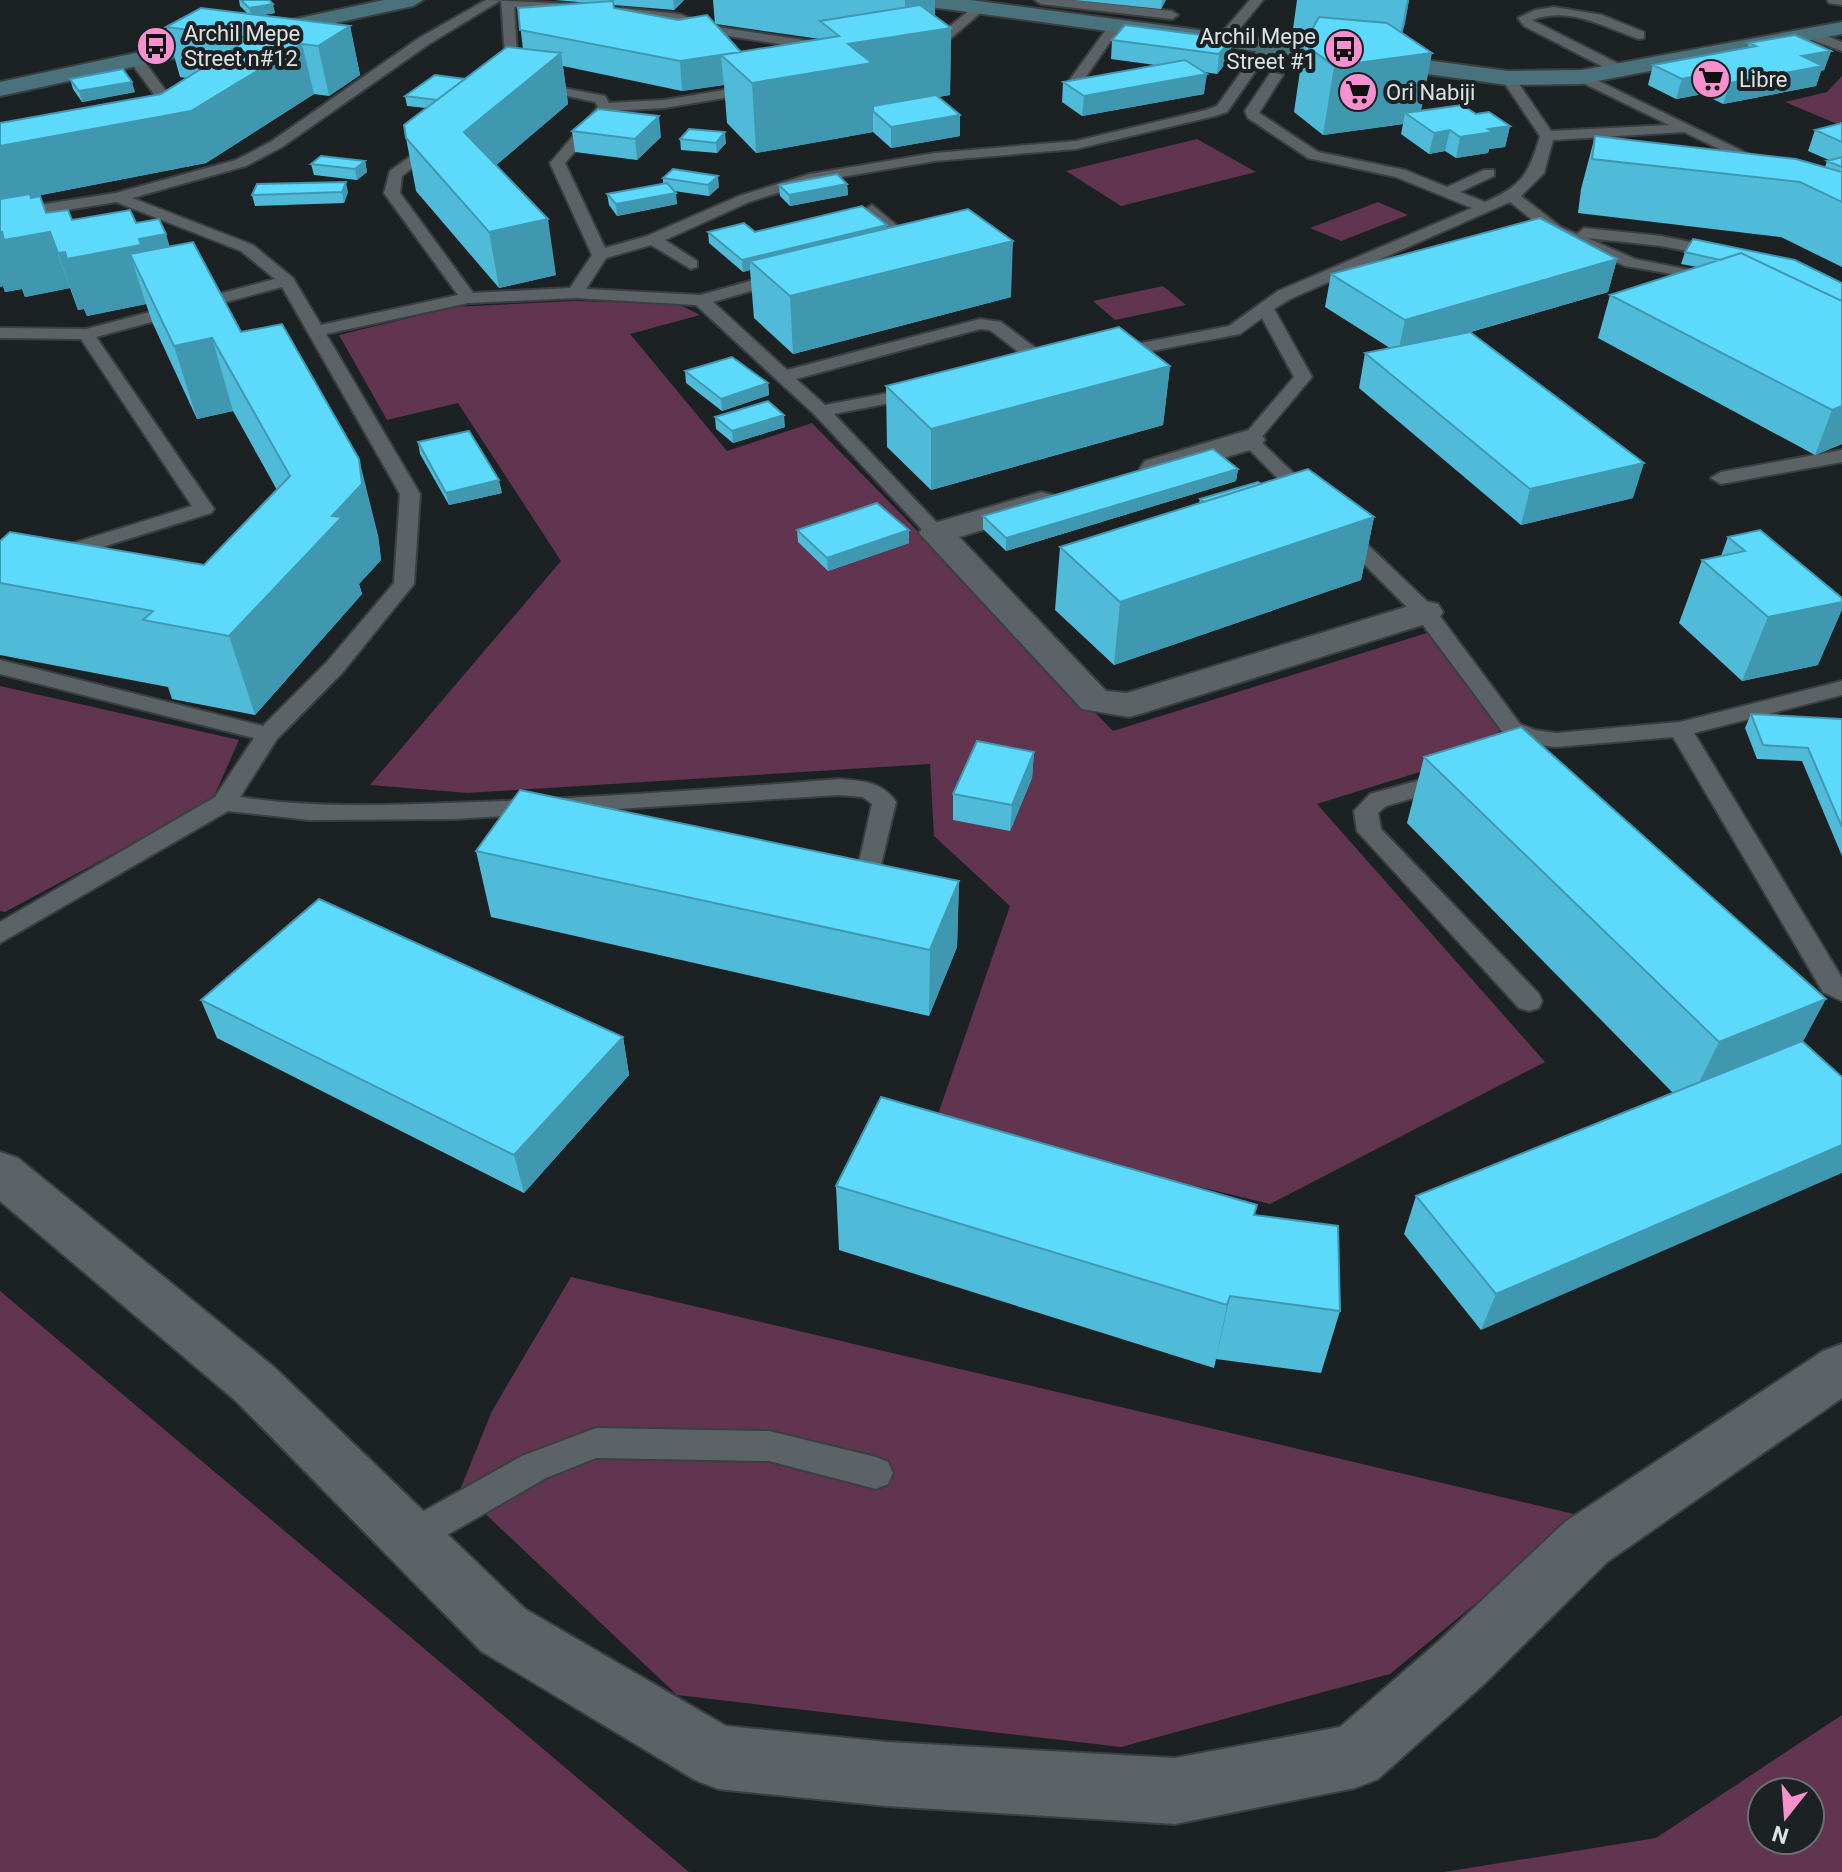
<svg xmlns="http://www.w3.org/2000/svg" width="1842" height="1872" font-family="Roboto,sans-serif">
	<rect width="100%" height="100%" fill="#1c2224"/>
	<path fill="#61344f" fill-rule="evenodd" d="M1842,76v50l-57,-24 42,-10z
		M1197,139l59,33 -135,34 -55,-35z
		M1378,202l30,13 -67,26 -31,-13z
		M1163,286l23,19 -71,15 -22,-19z
		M573,301l105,3 22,11 -70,19 97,117 85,-28 301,308 317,-99 73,88 -10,29 -176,55 228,258 -275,142 -335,-81 75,-217 -76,-70 -4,-72 -462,29 -98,-8 191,-224 -103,-158 -71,17 -48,-85 115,-28z
		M0,686l239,54 -27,61 -207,111 -5,-1z
		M571,1277l1011,239 -192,158 -269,73 -444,-52 -217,-205 32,-79z
		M0,1291l689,581h-689z
		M1842,1715v157h-398l212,-34zM1762,1792h48v48h-48z"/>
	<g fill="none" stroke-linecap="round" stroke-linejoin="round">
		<defs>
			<path id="lane" d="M486,0l93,4 6,4 -6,4 -65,-5 5,78 -12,-3 -6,-82 -72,44 -147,103 -36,19 -114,32 121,47 40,33 28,47 137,-30 -74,-102 6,-22 49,-35 7,4 -44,36 -2,17 73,100 97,-5 22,-33 -42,-92 48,-56 -3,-5 -68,-15v-6l78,15 4,7 55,-3 96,-16 7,4 -7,4 -96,16 -55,3 -44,52 40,85 42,-12 92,-40 71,-22 125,-21 141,-12 130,-31 11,-4 45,-63 11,3 -46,66 -12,4 -139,33 -141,12 -123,21 -63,20 -84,38 32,21v6l-6,2 -40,-24 -45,13 -20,31 114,6 86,-24 6,2v6l-79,23 74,68 193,-51 21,3 53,40 3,4 -3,4h-12l-52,-40 -10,-1 -184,50 29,26 94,-18 6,1 3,4 -3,4 -91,18 109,115 3,4 -3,4h-14l-114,-122 -119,-110 -121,-7 -107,5 -142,31 94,160 -6,90 -72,89 -65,66 -37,58c78,12 157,8 236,5 121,-4 242,-13 363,-23 23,2 43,2 57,23l-17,71 -9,2 -9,-2 -3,-6 14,-63 -9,-7 -24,-2 -384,24 -145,1 -82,-9 -228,132v-21l215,-125 39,-59 -254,-64v-14l263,66 63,-63 68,-80 6,-89 -118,-207 -186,50 118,172 -3,4 -211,66v-13l192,-60 -111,-167 -81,-1v-10l86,1 189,-50 -34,-28 -125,-49 -116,19v-10l116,-18 120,-33 36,-19 147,-103z
				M1035,0h38l99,11 6,4 -6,4 -131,-15z
				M1250,0h13l-35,43h-10v-6z
				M1827,0h15v5l-13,-2z
				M976,5l10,3 -58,50h-10v-6z
				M1554,7l48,8 42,17v6l-5,1c-37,-12 -67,-33 -107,-19l93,47v6h-10l-91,-47 -6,-8 17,-8z
				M622,8l57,6 32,12 120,18 6,4 -6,4 -122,-19 -32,-11 -59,-7v-6z
				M1111,23l10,3 -43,62h-10l-2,-3z
				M1804,31h10l28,11v9l-38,-14z
				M131,57h10l41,56 -4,14 -5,1 -7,-4 2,-11 -39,-53z
				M1271,72l12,3 -24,38 59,39 87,18 42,17 37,-17h10v6l-34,16 25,10c37,-16 44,-28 55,-66l-39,-58 7,-4 5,1 38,56 118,-6 -92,-45v-6l5,-1 191,93 -7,4 -5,-1 -77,-37 -131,8 -9,33 -23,23 40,31 16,7 7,-6 77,8 68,14 2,3 -8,5 -62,-12 -74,-8 48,21 85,17v6l-95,-16 -76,-33 -39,-31 -220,97 -16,10 38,68 -53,63 58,56 3,4 -3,4h-14l-63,-64 54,-63 -32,-59 -22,16 -130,25 -9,-5 9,-5 119,-23 49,-35 194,-83 -76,-31 -88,-19 -60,-40 -3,-7z
				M872,205l39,32v6l-12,7h-12l-2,-3 10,-8 -31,-29z
				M1842,450v12l-121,22 -10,-6 10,-6z
				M1341,524l7,2 85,81 87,117 15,6 21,3 124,-11 162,-41v14l-148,38 148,245v23l-19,-9 -150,-255 -117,10 -25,-3 -27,-10 -87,-117 -83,-83 -3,-4 3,-4z
				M1449,772l8,3 4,5 -4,5 -71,21 -8,7 3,16 158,165 3,7 -3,7 -10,3 -10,-3 -162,-177 -3,-20 16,-17z
				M596,1428l173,3 107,26 12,5 5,11 -5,11 -12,5 -107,-28 -173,-3 -50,20 -125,72 -12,4 -12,-4 -5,-12 5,-12 125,-70z"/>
			<path id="street" d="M1249,430l11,3 5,7 -5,7 -104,31 -11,-3 -5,-7 5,-7z
				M1041,492l12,3 5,7 -5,7 -94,28 147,154 21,2 298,-92 13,3 5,8 -5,8 -295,93 -14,4 -47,-8 -163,-176 5,-7z
				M0,1152l18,6 256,209 251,242 201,117 161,16 288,16 165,-31 100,-87 125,-118 258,-171 19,-7v54l-235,164 -123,122 -106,95 -23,9 -180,36 -288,-18 -169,-17 -23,-9 -214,-129 -245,-250 -236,-200z"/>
			<path id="secondary" d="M384,0h39l-10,6 -413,90v-14z
				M913,0h57l538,71 74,-1 260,-48v12l-260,50 -74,1 -585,-79z"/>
		</defs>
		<use href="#lane" stroke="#3b3f41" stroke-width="4"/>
		<use href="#street" stroke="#3b3f41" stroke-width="4"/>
		<use href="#secondary" stroke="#3b3f41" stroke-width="4"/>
		<use href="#lane" fill="#5c6366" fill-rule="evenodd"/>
		<use href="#street" fill="#5c6366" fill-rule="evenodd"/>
		<use href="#secondary" fill="#49727c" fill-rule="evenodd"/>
	</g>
	<path fill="#4fbbd8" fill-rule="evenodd" d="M239,0h30l6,13 -12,2 87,11 10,49 -31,21 -15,-2 -108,69 -175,34 15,16 26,7 64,3 34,24 71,85 137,203 3,25 -22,24 3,10 -107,121 -83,-16 -4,-12 -168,-32v-114l204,24 73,-75 -44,-79 -36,8 -44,-95 -7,-20 -59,12 -3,-7 -6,1 -8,-22 -45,9 -3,-8 -17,3 -2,-6 -3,1v-164l161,-29 25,-16 -6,-1 -14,-50 82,-13 -8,-8z
		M555,0h129l-10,10 -60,-5v3l64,12 37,4 -2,-24h222v16l16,12 -1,67 -12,2 22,18v21l-69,12 -18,-16 -117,21 -29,-30 -3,-38 -42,6 -119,-25 5,38 -72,61 60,110 -57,13 -83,-97 -10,-53 20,-30 -19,-2 -2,-10 60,-17 58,-30 -5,-41 71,-5zM716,24l104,15 -79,13z
		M1074,0h92l-5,9z
		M1297,0h112l-7,33 19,78 55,3 34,12 -5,21 -16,2 -1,4 -32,5 -11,-7 -16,3 -28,-20 2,-10 -80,11 -29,-23 10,-68 3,-6 -15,-2z
		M1232,39l-3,20 -12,15 -13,-2v22l-122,22 -20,-14 1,-20 92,-17 -44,-6 1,-19z
		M1749,43l82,8 -7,19 -3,1 -5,15 -93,18 -20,-10 -27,5 -28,-14 5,-20 95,-18z
		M70,79l65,13 -53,10 -9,-13z
		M1842,123v144l-61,-30 -203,-24 3,-24 14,-53 230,31 2,-6 2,-1 -21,-9 7,-21z
		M572,131l89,6 -24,23 -62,-8z
		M680,139l46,4 -9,10 -36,-3z
		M365,161l2,11 -10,8 -43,-5 -3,-11z
		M663,178l56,9 -10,9 -35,-5 3,13 -60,12 -8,-11 -2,-11 56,-10z
		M257,184l91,8 -4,11 -89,3 -3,-11z
		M847,184l1,11 -58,11 -10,-10 -1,-11z
		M887,225v3l124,69 -218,57 -39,-36 -4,-48 -7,2 -34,-29 -1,-11h47z
		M1685,252l110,8 47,184 -27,11 -217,-117 12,-43 87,-28 -16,-3z
		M1617,259l-9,33 -137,40 162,166 -112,27 -162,-137 6,-35 25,-5 -65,-41 6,-33z
		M1170,366l-7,59 -232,65 -44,-43 -1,-61z
		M685,371l83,12 1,12 -47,16 -36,-28z
		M715,417l70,10 -52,16 -17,-14z
		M418,442l84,51 -53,12 -29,-51z
		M1238,469l-2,12 -230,70 -23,-22v-13z
		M1261,484l113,33 -13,63 -247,85 -59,-55 5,-63 139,-44 1,-4z
		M797,530h112v13l-81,28 -30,-29z
		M1760,530l58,135 -76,16 -63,-58 23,-63 19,-4 7,-19z
		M1751,714l91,5v137l-40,-95 -45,-2 -12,-31z
		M1034,752l-2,26 -22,53 -57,-11v-26z
		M1424,757l379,285 -322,288 -77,-96 12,-38 257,-103 -266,-270z
		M476,851l483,30 -2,66 -28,69 -438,-99z
		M201,1000l422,37 6,38 -105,118 -307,-155z
		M836,1186l419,29 85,96 -19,62 -105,-14 -2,9 -375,-118z"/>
	<path fill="#4098b0" d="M673,0h11l-10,10z
		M905,0h30v25l16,3 -1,67 -77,13v24l-117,21 -4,-70 96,-39 57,-9z
		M1162,0h4l-5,9z
		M1407,0h2l-4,24 -7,23z
		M273,4l2,9 -23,4 -3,-9z
		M350,26l10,49 -31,21 -11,-50z
		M1232,39l-3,20 -12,15 2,-20z
		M302,44l12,50 -108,69 -175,34 19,35 20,56 -45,9 -3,-8 -17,3 -2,-6 -3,1v-141l84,-20z
		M1831,51l-7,19 -3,1 -5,15 -93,18 7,-21 72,-27z
		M561,53l7,51 -95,81 -9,-53z
		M1432,53l-13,69 -14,-9 -2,11 -80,11 11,-69z
		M721,56l3,29 -42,6 -2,-30z
		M1709,73l-6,21 -27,5 6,-20z
		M1207,74l-3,20 -122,22 2,-20z
		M132,82l3,10 -53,10 -3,-11z
		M960,115v21l-69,12v-21z
		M659,116l2,21 -24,23 -2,-21z
		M1510,126l-5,21 -16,2 -1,4 -32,5 4,-21 28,-8z
		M1450,130l-5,21 -16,3 5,-21z
		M725,132l1,11 -9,10 -1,-10z
		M365,161l2,11 -10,8 -2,-11z
		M718,176l1,11 -10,9 -1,-11z
		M346,182l2,10 -4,11 -2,-11z
		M847,184l1,11 -58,11 -1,-11z
		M676,193l1,11 -60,12 -1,-12z
		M548,219l8,56 -57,13 -10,-56z
		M887,225v11l-137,25v9l-7,2 -1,-12z
		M166,234l17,57 -53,-37 16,50 -59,12 -3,-7 -6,1 -20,-57z
		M1013,241l-2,56 -218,57 -3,-58z
		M1617,259l-9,33 -210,61 7,-33z
		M212,338l21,73 -36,8 -23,-73z
		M1170,366l-7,59 -232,65v-61z
		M768,383l1,12 -47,16 -1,-12z
		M1842,406v38l-27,11 17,-45z
		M784,415l1,12 -52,16 -1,-12z
		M359,459l19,76 3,25 -22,24 3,10 -107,121 -26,-79 103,-120z
		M1644,463l-11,35 -112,27 9,-36z
		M1238,469l-2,12 -230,70v-13z
		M499,480l3,13 -53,12 -3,-12z
		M1374,517l-13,63 -247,85 6,-63z
		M909,530v13l-81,28 -1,-13z
		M1842,602v8l-24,55 -76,16 26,-64z
		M1034,752l-2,26 -22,53 2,-26z
		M959,881l-2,66 -28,69 1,-66z
		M1826,999l-35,65 -104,43 32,-65z
		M623,1037l6,38 -105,118 -10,-38z
		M1842,1145v28l-361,157 15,-36z
		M1230,1296l-16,72 13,-63z"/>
	<path fill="#5cd9fb" stroke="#4098b0" stroke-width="2" d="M241,0h28l4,4 -24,4z
		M613,1l1,7 64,12 29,-5 34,37 -61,9 -160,-31 -2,-22z
		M920,5l31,23 -103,16 24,19 -120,20 -31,-28 118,-19 -19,-15z
		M201,8l149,18 -32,20 -16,-2 -111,67 -191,35v-23l161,-29 89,-56 -84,-11z
		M1319,17l68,6 45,30 -98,13 -30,-22z
		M1125,25l107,14 -13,15 -107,-14z
		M1795,35l36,16 -29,5 21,10 -93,17 -21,-10 -27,6 -29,-14 103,-19 -7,-3z
		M507,47l54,6 -97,79 84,87 -59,13 -83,-94 -2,-13z
		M1185,60l22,14 -123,22 -21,-14z
		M123,69l9,13 -53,9 -9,-12z
		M435,75l30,4 -28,21 -32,-4z
		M936,95l24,20 -69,12 -18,-16v-5z
		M1462,105l14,9 13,-2 21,14 -22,3 5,3 -33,5 -10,-7 -16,3 -29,-20z
		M598,109l61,7 -24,23 -63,-8z
		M1842,123v19l-27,-12z
		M689,129l36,3 -9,11 -36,-4z
		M1595,136l201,23 46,13v30l-42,-20 -208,-23z
		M321,156l44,5 -10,8 -44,-5z
		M1842,157v10l-15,-6z
		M673,169l45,7 -10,9 -45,-7z
		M837,174l10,10 -58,11 -10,-10z
		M346,182l-4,10 -90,3 5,-11z
		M667,183l9,10 -60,11 -9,-10z
		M30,194l1,4 9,-2 6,17 22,-3 4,10 58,-10 6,13 23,-4 7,15 -27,5 2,6 -74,14 -2,-7 -7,1 -8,-21 -46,8 -2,-8 -2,1v-34z
		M862,206l25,19 -145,35 -34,-28 36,-9 11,9z
		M968,209l45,32 -223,55 -40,-35z
		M1540,218l77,41 -212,61 -74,-46z
		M1693,239l102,21 47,23v18l-101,-48 -21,7 -35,-8z
		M193,242l48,90 41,-8 77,135 3,25 -30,32 10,1 -113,119 -86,-16 10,-9 -153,-28v-42l10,-9 194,33 86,-89 -78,-138 -38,8 -44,-92z
		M1741,253l101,48v105l-10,4 -222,-115z
		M1119,327l51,39 -239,63 -45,-43z
		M1470,332l174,131 -114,26 -165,-136z
		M732,357l36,26 -47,16 -36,-28z
		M768,401l16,14 -52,16 -17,-14z
		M469,431l30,49 -53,13 -28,-51z
		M1213,449l25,20 -232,69 -23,-22z
		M1308,469l66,48 -254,85 -60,-55z
		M1258,482l3,2 -57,18 -4,-3z
		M877,503l32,27 -82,28 -30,-28z
		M1760,530l82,68v4l-74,15 -66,-57 43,-9 -17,-14z
		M1751,714l91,5v108l-34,-79 -45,-3z
		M1521,727l305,272 -107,43 -295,-285z
		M977,741l57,11 -22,53 -59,-11z
		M520,790l439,91 -29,69 -454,-99z
		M319,899l304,138 -109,118 -313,-155z
		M1802,1041l40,36v68l-346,149 -80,-98z
		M881,1097l376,108 -3,10 84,11 2,85 -110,-15 -3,9 -391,-119z"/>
	<defs>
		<symbol id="bus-disc" viewBox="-11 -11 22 22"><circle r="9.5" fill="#f790ce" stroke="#1c2224"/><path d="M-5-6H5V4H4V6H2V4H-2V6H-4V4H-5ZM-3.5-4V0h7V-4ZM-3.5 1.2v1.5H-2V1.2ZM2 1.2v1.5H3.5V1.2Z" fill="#111"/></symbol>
		<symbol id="supermarket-disc" viewBox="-11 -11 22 22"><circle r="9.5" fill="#f790ce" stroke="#1c2224"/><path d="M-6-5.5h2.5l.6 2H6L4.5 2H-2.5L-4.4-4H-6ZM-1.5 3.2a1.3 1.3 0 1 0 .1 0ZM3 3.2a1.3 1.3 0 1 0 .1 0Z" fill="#111"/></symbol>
	</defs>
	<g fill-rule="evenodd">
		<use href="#bus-disc" x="134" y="24" width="44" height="44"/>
		<use href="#bus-disc" x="1322" y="27" width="44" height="44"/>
		<use href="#supermarket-disc" x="1689" y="57" width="44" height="44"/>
		<use href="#supermarket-disc" x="1336" y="70" width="44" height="44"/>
	</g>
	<g text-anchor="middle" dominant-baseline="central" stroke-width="8" stroke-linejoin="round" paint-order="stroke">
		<g font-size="22" fill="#dee2e4" stroke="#1c2224" text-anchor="start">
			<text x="184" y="33">Archil Mepe<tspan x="184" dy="25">Street n#12</tspan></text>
			<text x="1316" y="36" text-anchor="end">Archil Mepe<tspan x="1316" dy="25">Street #1</tspan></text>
			<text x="1739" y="79">Libre</text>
			<text x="1386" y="92">Ori Nabiji</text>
		</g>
	</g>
	<g transform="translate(1786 1816) rotate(197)"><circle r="38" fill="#1c2224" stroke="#6a6f71" stroke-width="2"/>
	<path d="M0-6L14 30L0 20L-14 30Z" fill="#f790ce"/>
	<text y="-12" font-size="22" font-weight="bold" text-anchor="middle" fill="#dee2e4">N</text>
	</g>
</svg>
